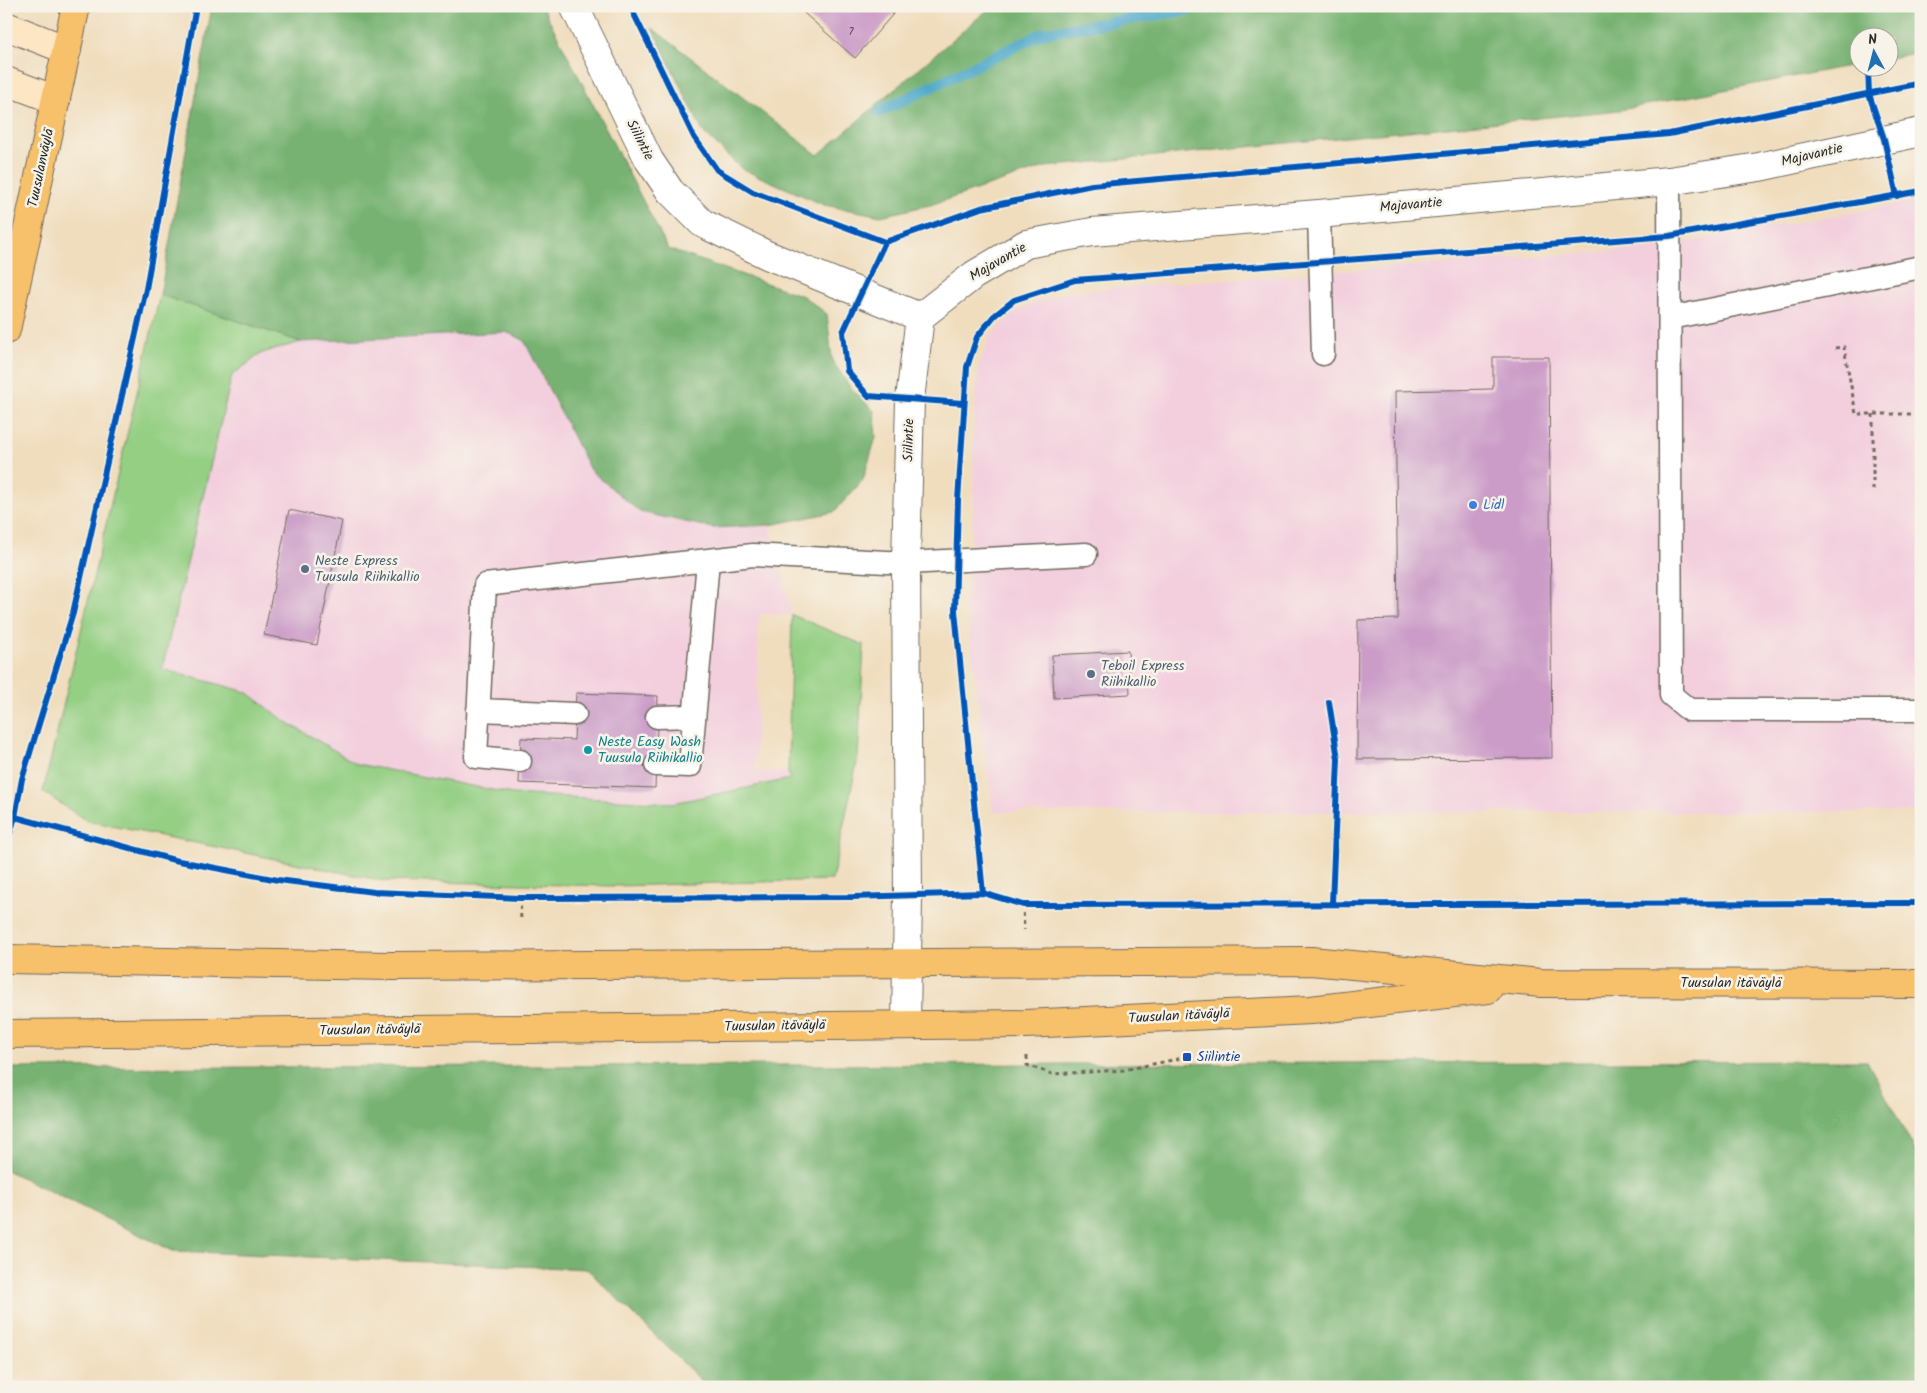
<svg xmlns="http://www.w3.org/2000/svg" width="1927" height="1393" font-family="Kalam,sans-serif">
	<rect width="100%" height="100%" fill="#f7f3e8"/>
	<filter id="ink" filterUnits="userSpaceOnUse"><feTurbulence type="fractalNoise" baseFrequency=".02" numOctaves="2"/><feDisplacementMap in="SourceGraphic" scale="10" xChannelSelector="R" yChannelSelector="G"/><feConvolveMatrix kernelMatrix="1 2 1 2 8 2 1 2 1" color-interpolation-filters="sRGB"/></filter>
	<filter id="wash" filterUnits="userSpaceOnUse"><feTurbulence type="fractalNoise" baseFrequency=".0096" numOctaves="4" result="noise"/><feDisplacementMap in="SourceGraphic" scale="20" xChannelSelector="R" yChannelSelector="G"/><feGaussianBlur stdDeviation="1.12" result="paint"/><feColorMatrix in="noise" values="0 0 0 0 0 0 0 0 0 0 0 0 0 0 0 0 0 1.4 0 .05"/><feComposite in="paint" operator="in"/></filter>
	<g filter="url(#wash)">
		<rect width="100%" height="100%" fill="#f0ddbd"/>
		<path fill="#f3cfde" fill-rule="evenodd" d="M1921,200v612h-928l-27,-205 8,-108 -1,-63 5,-68 12,-32 24,-24 26,-11 35,-10 579,-43z
			M506,332l19,8 35,74 153,114 57,-3 22,90 -33,-1 -4,157 33,1 2,7 -117,24 -160,-9 -157,-30 -71,-43 -38,-29 -85,-23 70,-294 30,-22 39,-11zM289,510l53,11 -25,124 -53,-10zM576,693l82,3 -2,69 -137,18 2,-45 53,2z"/>
		<path fill="#94cf84" stroke="#607d58" d="M160,295l141,47 -39,11 -30,22 -70,294 85,23 38,29 72,43 156,30 160,9 117,-24 -2,-7 4,-157 72,30 -6,112 -26,123 -217,6 -231,-5 -297,-60 -44,-29z"/>
		<path fill="#77b272" stroke="#516e4e" d="M212,6h330l126,243 135,47 24,18 5,46 18,27 24,24 2,26 -13,43 -29,32 -64,13 -57,3 -73,-16 -50,-42 -66,-130 -18,-8 -205,10 -141,-47z
			M992,6h929v46l-31,6v-20h-30l-1,26 -239,46 -575,57 -115,38 -49,11 -57,-11 -82,-36 -39,-37 -51,-104 166,127z
			M1867,1061l54,101v225h-1213l-121,-118 -414,-18 -167,-81v-102z"/>
		<g fill="none" stroke-linecap="round" stroke-linejoin="round">
			<path stroke="#4aa7c9" stroke-width="11" d="M879,112l164,-79 168,-27"/>
		</g>
		<g id="blocks">
			<path fill="#cb9cc8" d="M796,6h104l-45,52z
				M1493,357h56l3,401 -195,1 1,-139 40,-1 -3,-228 98,-2z
				M289,510l53,11 -25,124 -53,-10z
				M1128,651l2,43 -76,4 -2,-43z
				M576,693l82,3 -3,92 -136,-5 2,-45 53,2z"/>
		</g>
	</g>
	<g filter="url(#ink)">
		<use href="#blocks" fill-opacity="0" stroke="#70695e" stroke-width="1"/>
		<g fill="none" stroke-linecap="round" stroke-linejoin="round">
			<defs>
				<path id="lane" d="M1669,181l2,514 18,15h232
					M1319,214l4,140
					M1670,318l251,-51
					M478,710l97,4
					M657,717l36,-1
					M520,761l-44,-4 9,-172 268,-30 153,8 180,-9
					M656,765l34,1 18,-205"/>
				<path id="street" d="M574,6l75,154 21,31 32,32 65,32 153,62
					M920,317l54,-42 52,-31 66,-12 227,-18 350,-33 90,-14 162,-35
					M906,1024l2,-128 -2,-333 4,-164 10,-82"/>
				<path id="secondary" d="M6,26l61,24
					M6,81l50,19"/>
				<path id="primary" d="M6,330l70,-324
					M6,959l385,7 920,-5 230,22 380,1
					M6,1034l1019,-10 286,-14 177,-21"/>
			</defs>
			<use href="#lane" stroke="#70695e" stroke-width="25"/>
			<use href="#street" stroke="#70695e" stroke-width="30"/>
			<use href="#secondary" stroke="#70695e" stroke-width="30"/>
			<use href="#primary" stroke="#70695e" stroke-width="30"/>
			<path stroke="#70695e" stroke-width="3" stroke-dasharray="4 4" stroke-linecap="butt" d="M1835,348l9,-1 12,67h65
				M1873,414v77
				M520,898l1,22
				M1023,905l1,25
				M1027,1056v9l25,9 72,-4 63,-13"/>
			<use href="#lane" stroke="#fff" stroke-width="22"/>
			<use href="#street" stroke="#fff" stroke-width="28"/>
			<use href="#secondary" stroke="#fce6c4" stroke-width="28"/>
			<use href="#primary" stroke="#f7c06b" stroke-width="28"/>
			<defs>
				<path id="cycleway" d="M630,6l64,131 23,33 36,22 132,50 -42,90 4,39 21,25 95,7
					M1868,68l1,26 15,45 13,57
					M885,242l96,-34 111,-23 577,-51 252,-51
					M1329,702l9,57 -6,144
					M15,817l159,43 104,20 96,12 146,6 333,-1 130,-4 40,12 898,-2
					M6,846l9,-29 7,-38 51,-166 73,-324 50,-283
					M983,893l-28,-282 3,-111 9,-133 10,-30 17,-21 20,-16 61,-20 594,-44 252,-45"/>
			</defs>
			<use href="#cycleway" stroke="#f7f3e8" stroke-width="9"/>
			<use href="#cycleway" stroke="#0057b8" stroke-width="6"/>
		</g>
	</g>
	<circle fill="#3f7fe0" stroke="#f7f3e8" stroke-width="2" cx="1473" cy="505" r="5"/>
	<g fill="#5c6f8a" stroke="#f7f3e8" stroke-width="2">
		<circle cx="305" cy="569" r="5"/>
		<circle cx="1091" cy="674" r="5"/>
	</g>
	<circle fill="#0f9aa8" stroke="#f7f3e8" stroke-width="2" cx="588" cy="750" r="5"/>
	<rect fill="#1a4fb4" stroke="#f7f3e8" stroke-width="2" x="1182" y="1052" width="10" height="10" rx="2.5"/>
	<g text-anchor="middle" dominant-baseline="central" stroke-width="5" stroke-linejoin="round" paint-order="stroke">
		<g font-size="11" fill="#534752">
			<text x="851" y="32">7</text>
		</g>
		<g font-size="14" fill="#2b2b2b" stroke="#f7f3e8">
			<text transform="translate(640 140) rotate(63)">Siilintie</text>
			<text transform="translate(1812 155) rotate(-13)">Majavantie</text>
			<text transform="translate(41 168) rotate(-78)">Tuusulanväylä</text>
			<text transform="translate(1411 205) rotate(-5)">Majavantie</text>
			<text transform="translate(998 262) rotate(-30)">Majavantie</text>
			<text transform="translate(909 440) rotate(-89)">Siilintie</text>
			<text x="1731" y="983">Tuusulan itäväylä</text>
			<text transform="translate(1179 1016) rotate(-3)">Tuusulan itäväylä</text>
			<text transform="translate(775 1026) rotate(-1)">Tuusulan itäväylä</text>
			<text transform="translate(370 1030) rotate(-1)">Tuusulan itäväylä</text>
		</g>
		<g font-size="14" fill="#366cbe" stroke="#f7f3e8" text-anchor="start">
			<text x="1483" y="505">Lidl</text>
		</g>
		<g font-size="14" fill="#4e5e75" stroke="#f7f3e8" text-anchor="start">
			<text x="315" y="561">Neste Express<tspan x="315" dy="16">Tuusula Riihikallio</tspan></text>
			<text x="1101" y="666">Teboil Express<tspan x="1101" dy="16">Riihikallio</tspan></text>
		</g>
		<g font-size="14" fill="#0d838f" stroke="#f7f3e8" text-anchor="start">
			<text x="598" y="742">Neste Easy Wash<tspan x="598" dy="16">Tuusula Riihikallio</tspan></text>
		</g>
		<g font-size="14" fill="#164399" stroke="#f7f3e8" text-anchor="start">
			<text x="1197" y="1057">Siilintie</text>
		</g>
	</g>
	<rect width="1927" height="1393" fill="none" stroke="#f7f3e8" stroke-width="25"/>
	<g transform="translate(1874 52) rotate(353)"><circle r="24" fill="#f7f3e8" stroke="#a5a39c"/>
	<path d="M0-4L9 19L0 12L-9 19Z" fill="#1f6fb2"/>
	<text y="-8" font-size="14" font-weight="bold" text-anchor="middle" fill="#2b2b2b">N</text>
	</g>
</svg>
